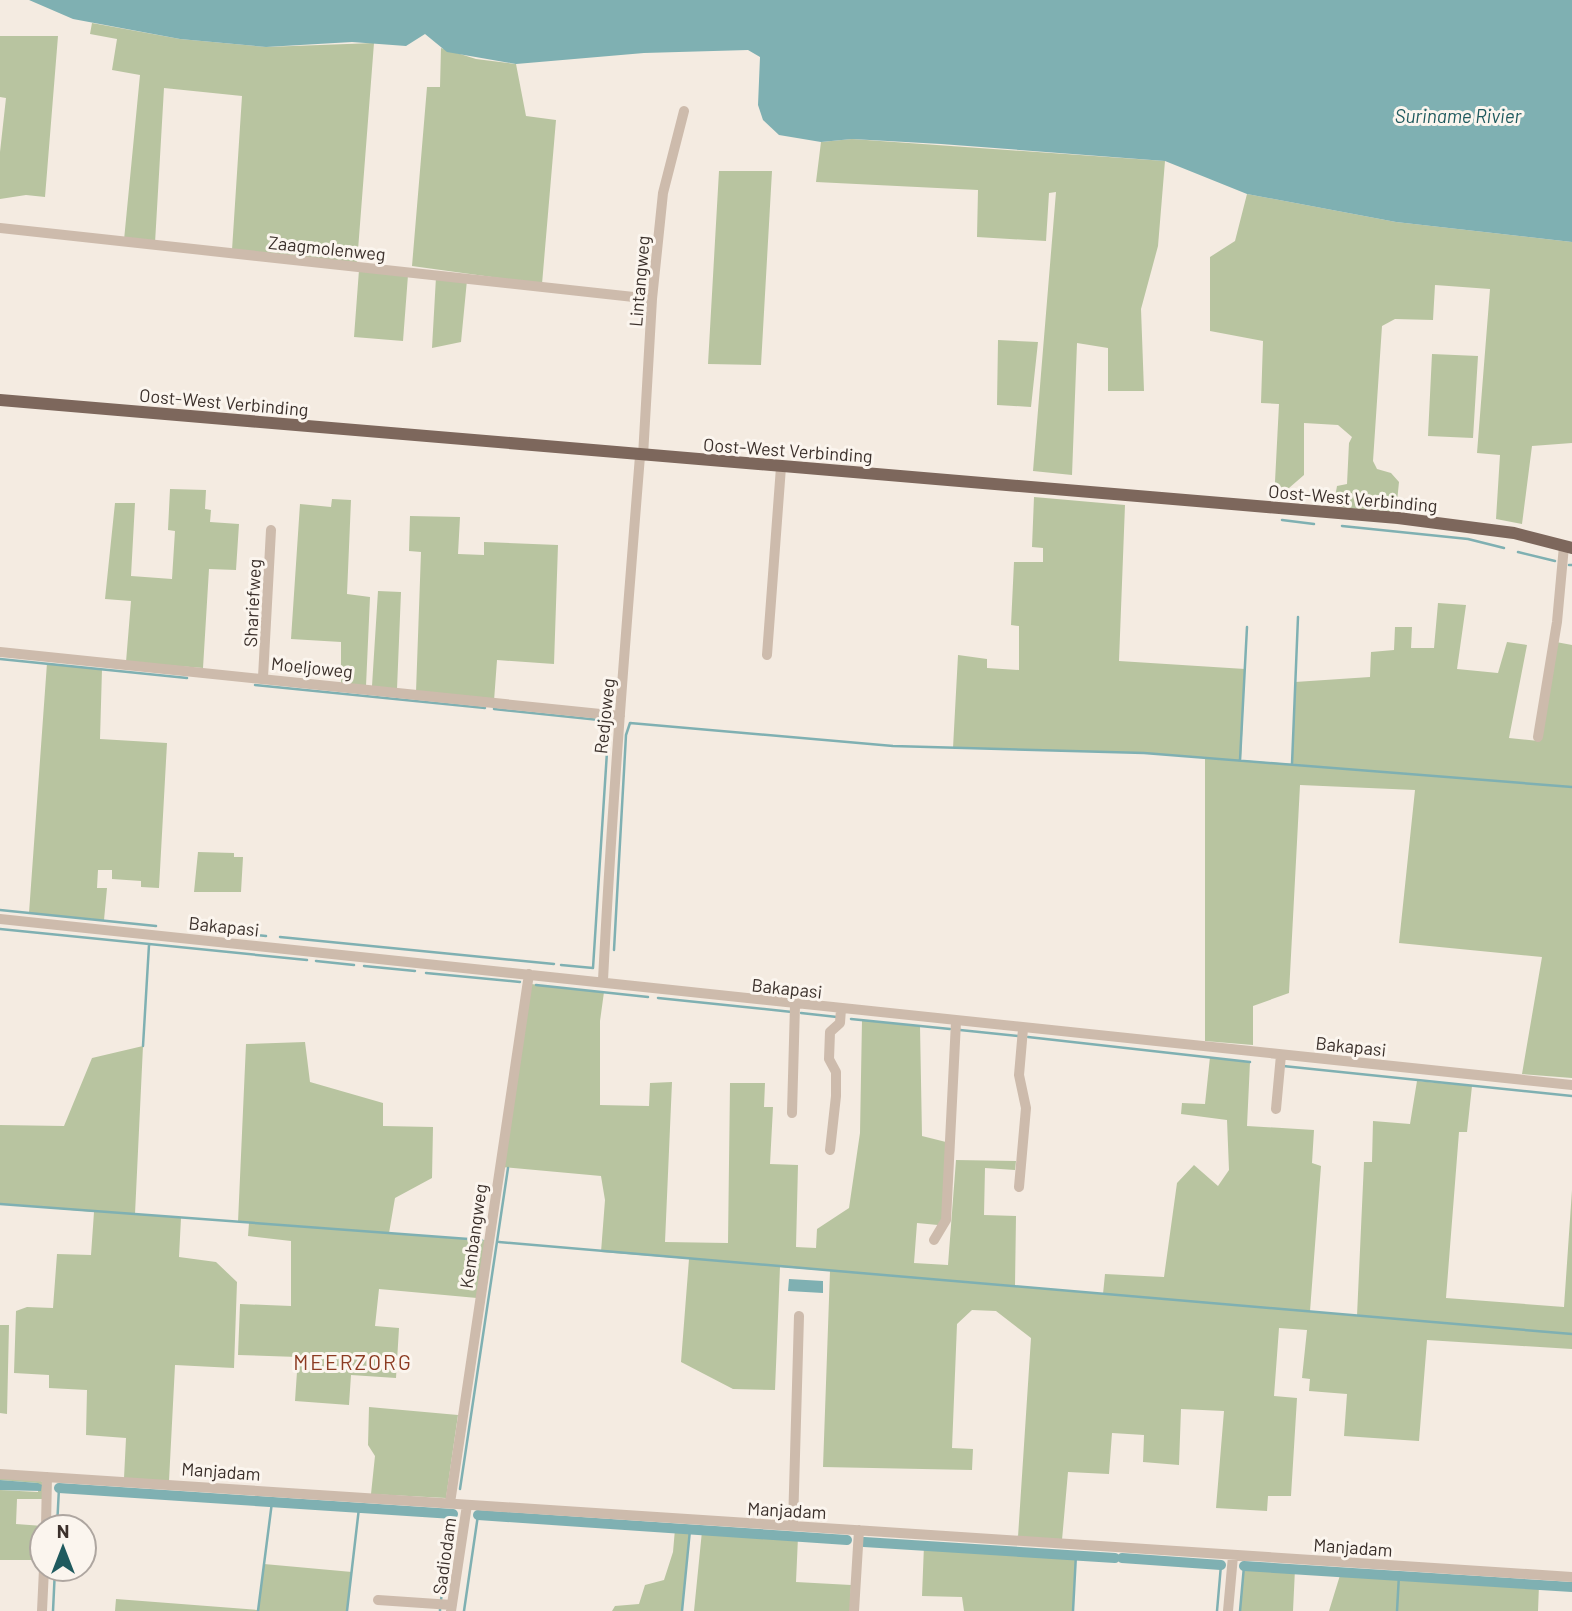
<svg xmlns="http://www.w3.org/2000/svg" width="1572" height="1611" font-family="Barlow,sans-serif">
	<rect width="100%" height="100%" fill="#f4ebe1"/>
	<path fill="#b8c4a0" d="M92,23l88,16 86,8 108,-4 -17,220 -125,-13 10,-154 -78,-8 -9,155 -31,-3 16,-165 -28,-5 5,-31 -27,-5z
		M0,36h58l-13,161 -19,-2 -26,4v-47l6,-54 -6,-1z
		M441,48l35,11 40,5 10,52 30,4 -14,164 -130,-18 15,-179h13z
		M852,139l313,22 -7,85 -17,63 3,82h-36v-43l-31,-5 -5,132 -39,-4 23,-279 -7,1 -3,48 -69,-4 1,-47 -162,-8 5,-40z
		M719,171h53l-11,194 -53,-1z
		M1247,194l149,28 176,20v201l-40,3 -10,78 -26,-5 4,-64 -23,-2 13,-164 -55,-4 -2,35 -38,-1 -13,7 -9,135 4,8 14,4 8,9 -3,30 -50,-4 -12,-5 3,-17 10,-2 2,-41 3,-6 -14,-12 -34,-2v52l-30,26 5,-97 -18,-1 2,-62 -53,-10v-74l25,-16z
		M359,270l49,5 -5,66 -49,-4z
		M436,277l31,3 -6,62 -29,6z
		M998,340l40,2 -7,65 -34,-2z
		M1432,354l46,2 -5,82 -45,-2z
		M170,489l36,1 -1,19 6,1 -1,12 29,2 -3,46 -27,-1 -6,99 -77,-6 5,-61 -26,-2 10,-96h20l-4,73 41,3 3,-48 -7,-1z
		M1034,497l91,8 -6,156 126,8 -4,91 51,4 3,-82 75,-5 1,-25 23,-2 1,-23h17l-1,21h23l4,-45 28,2 -9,64 41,4 9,-31 20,3 -18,93 30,3 17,-99 16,3v433l-50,-4 20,-117 -143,-14 16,-153 -115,-5 -11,208 -36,13v39l-48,-4v-283l-61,-5 -191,-5 5,-93 29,4v9l32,2v-44l-8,-1 3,-63h29v-14l-11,-1z
		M332,499l19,1 -4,94 23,3 -4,89 -25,-3v-41l-50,-3 9,-135 31,3z
		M410,516l50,1 -2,37 26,1v-13l74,3 -4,119 -57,-4 -3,41 -78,-9 5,-140 -12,-1z
		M378,591l23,1 -4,97 -25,-3z
		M47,663l55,6 -2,70 67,4 -8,145 -18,-1v-6l-29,-2v-9h-14l-1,18h10l-3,32 -75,-7z
		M198,852l36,1v4h9l-2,35h-47z
		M531,984l73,8 -4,29v84l49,1 1,-23 22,-1 -7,160 63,1 2,-160h35l-1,24h9l-3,57 28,1 -2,82 20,1 1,-19 32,-21 11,-75 2,-113 58,6 2,110 28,7 -5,73 -7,9 -21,-2 -3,40 34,2 8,-105 60,1 -1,9 -30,-2 -1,47 32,1 -1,70 88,8 2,-20 59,3 13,-94 17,-18 24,21 11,-16 -2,-50 -46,-6 1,-11 23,1 5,-47 40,5 -3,64 67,4 -2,33 9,3 -11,145 47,5 7,-154h8l1,-41 37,3 7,-43 55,5 -5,46h-8l-13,166 118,9 8,-117v159l-145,-9 -8,101 -75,-5 3,-42 -38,-3 1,-12 -8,-1 5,-48 -28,-2 -5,68 23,2 -6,98h-23l-1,15 -51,-3 8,-97 -43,-2 -2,56 -36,-3 1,-27 -32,-2 -3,41 -41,-2 -6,68 -44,-3 13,-199 -35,-27 -24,-1 -15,14 -5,124 21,1 -1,21 -149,-3 7,-196 -50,-4 -5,123 -42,-1 -52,-27 8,-103 -88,-7 4,-52 -4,-24 -99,-9z
		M305,1042l5,40 73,21v23l50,1 -1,51 -37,20 -6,35 96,7 -8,58 -98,-9 -4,37 24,2 -3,50 -45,-3 -2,30 -54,-4 3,-44 -60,-2 2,-51 51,2v-65l-43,-5 1,-13 -11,-1 8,-178z
		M143,1046l-8,168 46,4 -2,39 37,5 21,20 -3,86 -59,-3 -6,116 -45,-3 2,-40 -40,-3 1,-45 -38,-2v-13l-35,-2 2,-62 11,-4 26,1 4,-54 34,1 3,-43 -94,-8v-79l64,1 28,-68z
		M0,1325h9l-2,89 -7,-1z
		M369,1407l89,8 -12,83 -75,-4 4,-38 -7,-11z
		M0,1476l38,3 6,4v16h-27l-1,25 27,2 -1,34h-42v-70l38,2v-9l-38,-3z
		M675,1529l15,1 -8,81h-70l3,-5 24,-2 6,-19 19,-5 9,-28z
		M702,1531l96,6 -2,45 55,3 -1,26h-156z
		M924,1545l152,9 -3,57h-109l-2,-14 -40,-1z
		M264,1564l88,8 -5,39h-232l1,-12 142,11z
		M1244,1566l51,3 -2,42h-53z
		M1341,1572l198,13 -1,26h-209z"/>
	<path fill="#7fb0b2" d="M29,0h1543v242l-176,-20 -149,-28 -82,-33 -224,-17 -89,-5 -31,3 -42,-7 -16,-15 -5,-15 2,-48 -12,-7 -104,3 -128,11 -69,-12 -22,-18 -19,12 -54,-4 -86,5 -86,-8 -107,-20z
		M789,1279l34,2v12l-35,-2z
		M0,1480l38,3 4,2 -1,6 -41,-1z"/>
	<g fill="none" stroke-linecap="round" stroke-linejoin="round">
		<path stroke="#7fb0b2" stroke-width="2.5" d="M1282,520l32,4
			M1342,526l126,13 36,9
			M1518,552l37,9
			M1569,565h3
			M0,659l187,19
			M255,685l230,23
			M494,709l115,12 -16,247 -32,-3
			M1240,760l7,-133
			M1292,764l6,-147
			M0,910l156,16
			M0,929l307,31
			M197,929l69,7
			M280,937l274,27
			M614,950l12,-215 4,-12 263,23 251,7 428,34
			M316,961l38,4
			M364,966l51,5
			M426,973l94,9
			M536,985l112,12
			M658,998l134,14
			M801,1013l36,4
			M851,1019l99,10
			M960,1030l58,6
			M1028,1037l222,25
			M143,1046l6,-101
			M1283,1066l289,30
			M0,1204l482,36
			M499,1242l1073,92
			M460,1489l48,-321
			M57,1527l2,-39
			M441,1600l12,-86
			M53,1611l2,-42
			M258,1611l14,-109
			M347,1611l12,-103
			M440,1611v-2
			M464,1611l14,-96
			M682,1611l8,-81
			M1073,1611l3,-57
			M1217,1611l4,-46
			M1240,1611l4,-45
			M1397,1611l2,-36"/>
		<path stroke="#7fb0b2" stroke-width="10" d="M59,1488l394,26
			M478,1515l369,25
			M864,1542l251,16
			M1122,1558l99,7
			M1244,1566l328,21"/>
		<path stroke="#cdbbac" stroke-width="10" d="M0,228l652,71
			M643,456l9,-157 11,-106 21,-82
			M0,652l620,64
			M767,655l14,-188
			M263,677l8,-147
			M1538,737l19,-115 7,-76
			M0,919l1572,166
			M603,980c9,-175 23,-349 37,-524
			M1276,1109l5,-54
			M792,1113l3,-108
			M830,1150l6,-54v-24l-7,-13 1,-27 10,-9 1,-14
			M1019,1187l7,-79 -7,-33 4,-46
			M934,1240l12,-20 10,-198
			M0,1474l1572,103
			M450,1503l79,-529
			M793,1525l6,-209
			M46,1527l1,-50
			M378,1600l74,5
			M42,1611l2,-42
			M451,1611l16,-106
			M854,1611l5,-81
			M1228,1611l5,-55"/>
		<path stroke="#7d675c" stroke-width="12" d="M0,400l1398,118 116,15 58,15"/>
	</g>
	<g text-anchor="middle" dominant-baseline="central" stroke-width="6" stroke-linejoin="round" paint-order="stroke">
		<g font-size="18" fill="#3b302b" stroke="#fbf5ee">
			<text transform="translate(327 248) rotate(6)">Zaagmolenweg</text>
			<text transform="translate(639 281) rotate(-85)">Lintangweg</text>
			<text transform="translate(224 402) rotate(5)">Oost-West Verbinding</text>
			<text transform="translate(788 450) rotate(4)">Oost-West Verbinding</text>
			<text transform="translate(1353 498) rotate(5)">Oost-West Verbinding</text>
			<text transform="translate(252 603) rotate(-87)">Shariefweg</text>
			<text transform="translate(312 667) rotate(6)">Moeljoweg</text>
			<text transform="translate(604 716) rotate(-84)">Redjoweg</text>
			<text transform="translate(224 926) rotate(6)">Bakapasi</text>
			<text transform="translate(787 988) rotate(6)">Bakapasi</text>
			<text transform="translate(1351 1046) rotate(6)">Bakapasi</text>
			<text transform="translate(473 1236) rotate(-82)">Kembangweg</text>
			<text transform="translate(221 1471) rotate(4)">Manjadam</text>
			<text transform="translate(787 1510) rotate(3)">Manjadam</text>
			<text transform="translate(1353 1547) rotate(4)">Manjadam</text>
			<text transform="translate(444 1556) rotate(-82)">Sadiodam</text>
		</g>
		<g font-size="19" font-style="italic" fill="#1f5a5e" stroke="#fbf5ee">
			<text x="1458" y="115">Suriname Rivier</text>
		</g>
		<g font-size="21" letter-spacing="2" fill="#8c3b22" stroke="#fbf5ee">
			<text x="353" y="1361">MEERZORG</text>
		</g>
	</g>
	<g transform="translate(63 1548)"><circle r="33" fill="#fbf5ee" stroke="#aea6a0" stroke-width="2"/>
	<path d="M0-5L12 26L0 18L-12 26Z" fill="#1f5a5e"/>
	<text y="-10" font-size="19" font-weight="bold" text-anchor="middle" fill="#3b302b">N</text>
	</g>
</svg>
